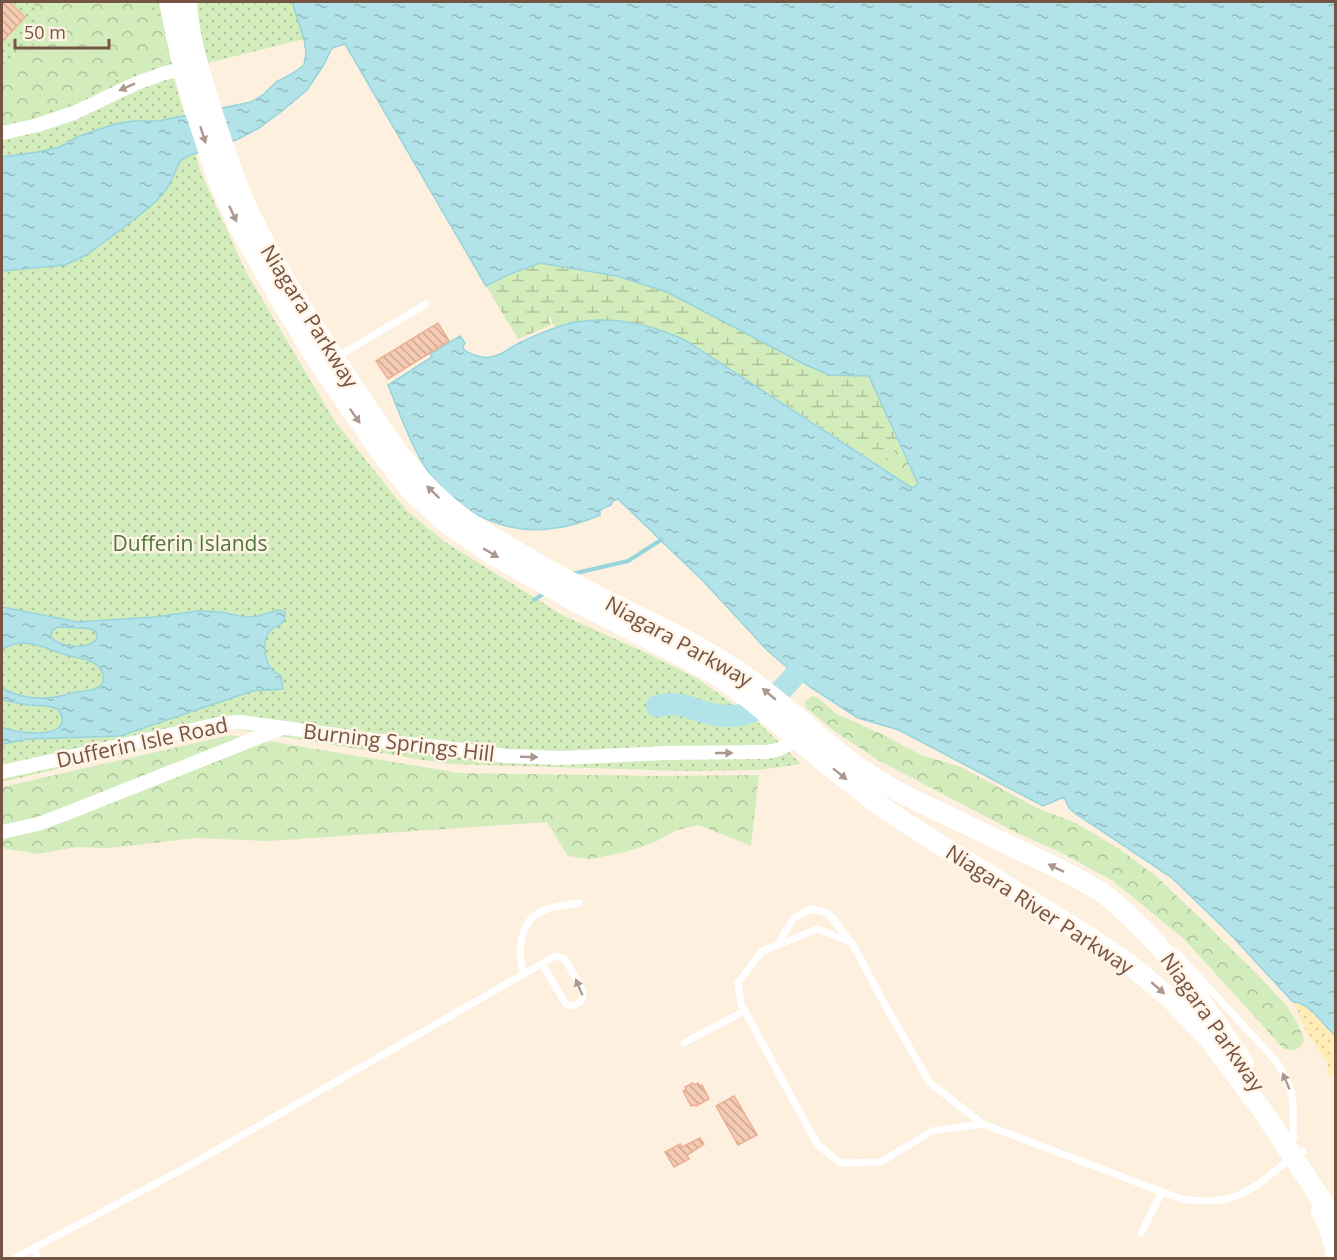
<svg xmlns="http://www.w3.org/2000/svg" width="1337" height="1260" font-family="'Open Sans',sans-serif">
	<defs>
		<pattern id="grass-dots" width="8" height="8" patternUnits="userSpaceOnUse" patternTransform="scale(1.5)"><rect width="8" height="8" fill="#d2ecbc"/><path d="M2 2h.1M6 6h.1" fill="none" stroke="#afc29a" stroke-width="1.8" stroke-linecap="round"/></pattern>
		<pattern id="forest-crowns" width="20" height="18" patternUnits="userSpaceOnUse" patternTransform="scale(1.5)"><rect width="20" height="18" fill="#d2ecbc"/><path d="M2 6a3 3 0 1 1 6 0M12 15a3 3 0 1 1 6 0" fill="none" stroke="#afc29a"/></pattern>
		<pattern id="wetland-marsh" width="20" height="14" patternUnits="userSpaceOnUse" patternTransform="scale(1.5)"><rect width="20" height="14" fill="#d2ecbc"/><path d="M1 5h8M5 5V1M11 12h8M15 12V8" fill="none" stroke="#afc29a"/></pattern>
		<pattern id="sand-dots" width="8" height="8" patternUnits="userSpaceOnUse" patternTransform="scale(1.5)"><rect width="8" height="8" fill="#ffecb7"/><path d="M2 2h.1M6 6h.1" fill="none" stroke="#decc9f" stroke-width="1.8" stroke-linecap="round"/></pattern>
		<pattern id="water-ripples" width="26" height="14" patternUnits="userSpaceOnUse" patternTransform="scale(1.5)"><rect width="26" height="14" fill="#b2e3e9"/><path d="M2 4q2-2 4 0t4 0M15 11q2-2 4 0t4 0" fill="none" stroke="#95bbbe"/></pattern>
		<pattern id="building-back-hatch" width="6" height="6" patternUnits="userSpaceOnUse" patternTransform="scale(1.5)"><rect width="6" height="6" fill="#f6cbb3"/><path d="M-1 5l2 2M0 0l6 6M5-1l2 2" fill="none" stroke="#cca793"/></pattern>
	</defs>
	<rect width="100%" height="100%" fill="#fef0de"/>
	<path fill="url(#grass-dots)" d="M2,2h293l-2,3 11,34 -132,33 29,101 45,99 88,148 72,90 39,32 119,74 76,34 58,29 60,43 43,42 -43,6 -69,1 -241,-7 -219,-36 -227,54z"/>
	<path fill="url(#forest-crowns)" d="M33,2h116l20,40 1,18 -59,22 -40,22 -69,21v-57l8,-3 36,-31z
		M898,447l3,2 17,36 -6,3 -29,-19c2,-7 8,-18 15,-22z
		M813,696l5,2 19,16 49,22 19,11 19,9 37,11 76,41 39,15 45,27 36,27 41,39 57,56 31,33 12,19 6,16 -3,6 -6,4h-6l-6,-2 -99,-109 -71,-58 -53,-29 -41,-18 -141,-74 -41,-27 -31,-25 -1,-7z
		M231,735l229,38 203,3 96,-1 -8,71 -52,-21 -22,5 -24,13 -28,9 -34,7 -23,-3 -21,-34 -278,19 -73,-3 -87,10 -33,-1 -38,7 -36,-6v-61z"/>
	<path fill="url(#wetland-marsh)" d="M540,263l77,13 50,16 137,72 25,11h40l32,74 -3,-1h-3l-12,20 -187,-122 -22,-11 -19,-7 -35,-7 -51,2 -14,5 -5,-11 -2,1 3,7 -33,14 -32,-53 24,-12z"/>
	<path fill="url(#sand-dots)" d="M1293,1002c19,1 29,23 42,33v44l-7,-6 -1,-11 -13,-19 -6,-8z"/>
	<path fill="url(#water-ripples)" stroke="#97d4db" stroke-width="1.5" fill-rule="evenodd" d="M295,2h1040v1033c-13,-10 -23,-32 -42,-33l-61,-66 -61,-59 -95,-63 -7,-6 -5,-11 -21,9 -144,-76 -41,-12 -48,-31 -43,-37 -63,-68 -86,-83 -5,2 -2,4 -11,5v5c-14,6 -28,11 -44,13 -55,9 -107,-20 -135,-68 -13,-22 -23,-51 -33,-75l44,-28 -2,-3 30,-18 5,7 -2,3 1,4c8,4 17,9 26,7 12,-1 19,-9 29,-14 17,-8 35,-16 52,-20 39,-8 79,1 114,17l227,148 6,-4 -49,-108 -40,-1 -25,-11 -137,-72 -50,-16 -77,-13 -30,11 -24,12 -141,-242 -13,4 -9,18 -16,24 -25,21 -23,17 -23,12 -48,16 -8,5 -11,24 -6,9 -11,11 -33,26 -33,24 -21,10 -63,6v-114l36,-5 22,-5 17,-10 38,-13 19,-3h25l92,-19 12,-7 13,-13 17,-9 11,-8 2,-12 -2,-14 -11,-34z
		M2,607l76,15 77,-5 43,-6 23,1 24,5 13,-1 21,-6 6,2c1,14 -6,11 -14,18 -9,7 -7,28 -1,37 2,4 8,7 11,9l2,13 -31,2 -132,45 -92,3 -26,5v-17c15,7 77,14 56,-18l-11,-3 -19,-1 -26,-5v-12c15,9 36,12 53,9 8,-1 15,-4 23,-5 10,-2 29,-1 25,-18 -1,-6 -8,-11 -13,-13 -8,-3 -18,-4 -27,-7 -12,-4 -26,-11 -40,-11 -7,0 -15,3 -21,7zM57,627l27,1 7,1 5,3 1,7c-10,11 -36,9 -46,-2l1,-6z"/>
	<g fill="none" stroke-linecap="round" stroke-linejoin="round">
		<path stroke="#97d4db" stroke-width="4" d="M572,574l56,-13 33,-21
			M534,600l12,-8"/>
		<path stroke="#b2e3e9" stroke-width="22" d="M657,706c22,-5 29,1 50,7 43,11 63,-9 89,-39"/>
	</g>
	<path fill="url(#building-back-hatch)" stroke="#eab093" stroke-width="1.5" d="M2,2h7l16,15 -23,25z
		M438,323l11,18 -61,38 -12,-18z
		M693,1083l2,2 3,-2 2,3 2,-1 7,14 -13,7 -1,-1 -4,1 -8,-15 3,-2 -1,-2z
		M734,1096l23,39 -19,10 -22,-39z
		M700,1138l4,6 -17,11 2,4 -15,8 -9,-15 15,-8 2,3z"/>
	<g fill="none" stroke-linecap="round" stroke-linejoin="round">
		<path stroke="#fff" stroke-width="7" d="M337,357l89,-53
			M777,945l17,-27 17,-9 17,4 22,28
			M1176,952l98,107c10,13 18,28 19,44 1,12 0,23 1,35
			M524,974c-7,-22 -5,-52 18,-63 11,-5 25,-6 37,-8
			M684,1043l60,-32
			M983,1124l-51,7 -51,31 -41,1 -23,-19 -76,-140 -3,-21 24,-32 56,-22 34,14 32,60 46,80 53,41 198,75c34,5 57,2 84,-20 12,-10 24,-20 38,-28
			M1141,1233l21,-41
			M34,1249l4,9
			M15,1258l170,-90 370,-212 10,3 17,30 1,8 -4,6 -7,3 -6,-2 -24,-40"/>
		<path stroke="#fff" stroke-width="14" d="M2,133l36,-8 36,-12 63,-30 28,-10 25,-6
			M2,772l221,-49 18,-1 147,20 52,5 66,9 55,2 104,-5 101,-1c18,-2 23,-7 33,-21
			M2,832l36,-8 27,-10 217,-86"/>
		<path stroke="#fff" stroke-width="20" d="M169,2l14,67 12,42 23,69 20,45 40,71 39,64 69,100 25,31 34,31 46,32 81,46 106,54 43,24 32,24 71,60 59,46 56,36 152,94 37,25 43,36 41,44 52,70 72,109
			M187,2c2,34 12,67 22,99 11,35 22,70 37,104 28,61 66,119 103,175 32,48 63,99 109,134 16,13 35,23 53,34 38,23 77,43 117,63 35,17 71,34 104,56 53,34 95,82 149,115 20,12 42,22 63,32 31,15 61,29 92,44 23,11 48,22 69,37 9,6 16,14 24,21 49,45 78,94 115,148
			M1321,1211c7,14 13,28 15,44"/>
	</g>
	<defs><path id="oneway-solid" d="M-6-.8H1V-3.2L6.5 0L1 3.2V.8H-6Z" transform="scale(1.5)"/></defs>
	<g fill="#ad988f">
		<use href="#oneway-solid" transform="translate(127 87) rotate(156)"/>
		<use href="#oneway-solid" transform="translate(203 135) rotate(73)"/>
		<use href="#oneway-solid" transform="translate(233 214) rotate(65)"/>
		<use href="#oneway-solid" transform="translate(355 416) rotate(55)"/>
		<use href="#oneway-solid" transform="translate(433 492) rotate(-136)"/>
		<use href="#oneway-solid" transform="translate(491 553) rotate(31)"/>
		<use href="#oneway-solid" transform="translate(769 694) rotate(-140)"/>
		<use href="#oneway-solid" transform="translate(724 753)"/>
		<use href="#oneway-solid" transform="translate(529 757) rotate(2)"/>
		<use href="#oneway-solid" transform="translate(840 774) rotate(39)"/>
		<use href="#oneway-solid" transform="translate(1056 868) rotate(-154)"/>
		<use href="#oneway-solid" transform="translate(579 987) rotate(-112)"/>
		<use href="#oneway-solid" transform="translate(1158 988) rotate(41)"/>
		<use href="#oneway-solid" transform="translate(1286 1081) rotate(-113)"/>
	</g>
	<g text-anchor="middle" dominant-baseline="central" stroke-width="5" stroke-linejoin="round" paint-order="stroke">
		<g font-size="21" fill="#765444" stroke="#fff4e6">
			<text transform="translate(310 316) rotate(58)">Niagara Parkway</text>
			<text transform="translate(679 641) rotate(29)">Niagara Parkway</text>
			<text transform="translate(142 742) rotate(-12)">Dufferin Isle Road</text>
			<text transform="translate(399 742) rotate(7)">Burning Springs Hill</text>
			<text transform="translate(1040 909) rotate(33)">Niagara River Parkway</text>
			<text transform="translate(1213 1022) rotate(55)">Niagara Parkway</text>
		</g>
		<g font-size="21" fill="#4e7739" stroke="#fff4e6">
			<text x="190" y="543">Dufferin Islands</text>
		</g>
	</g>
	<rect width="1337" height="1260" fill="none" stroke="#765444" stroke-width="6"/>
	<path d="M15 39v9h94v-9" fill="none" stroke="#765444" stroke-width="3"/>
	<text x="24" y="39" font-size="18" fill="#765444" stroke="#fff4e6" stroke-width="4.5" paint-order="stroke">50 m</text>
</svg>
